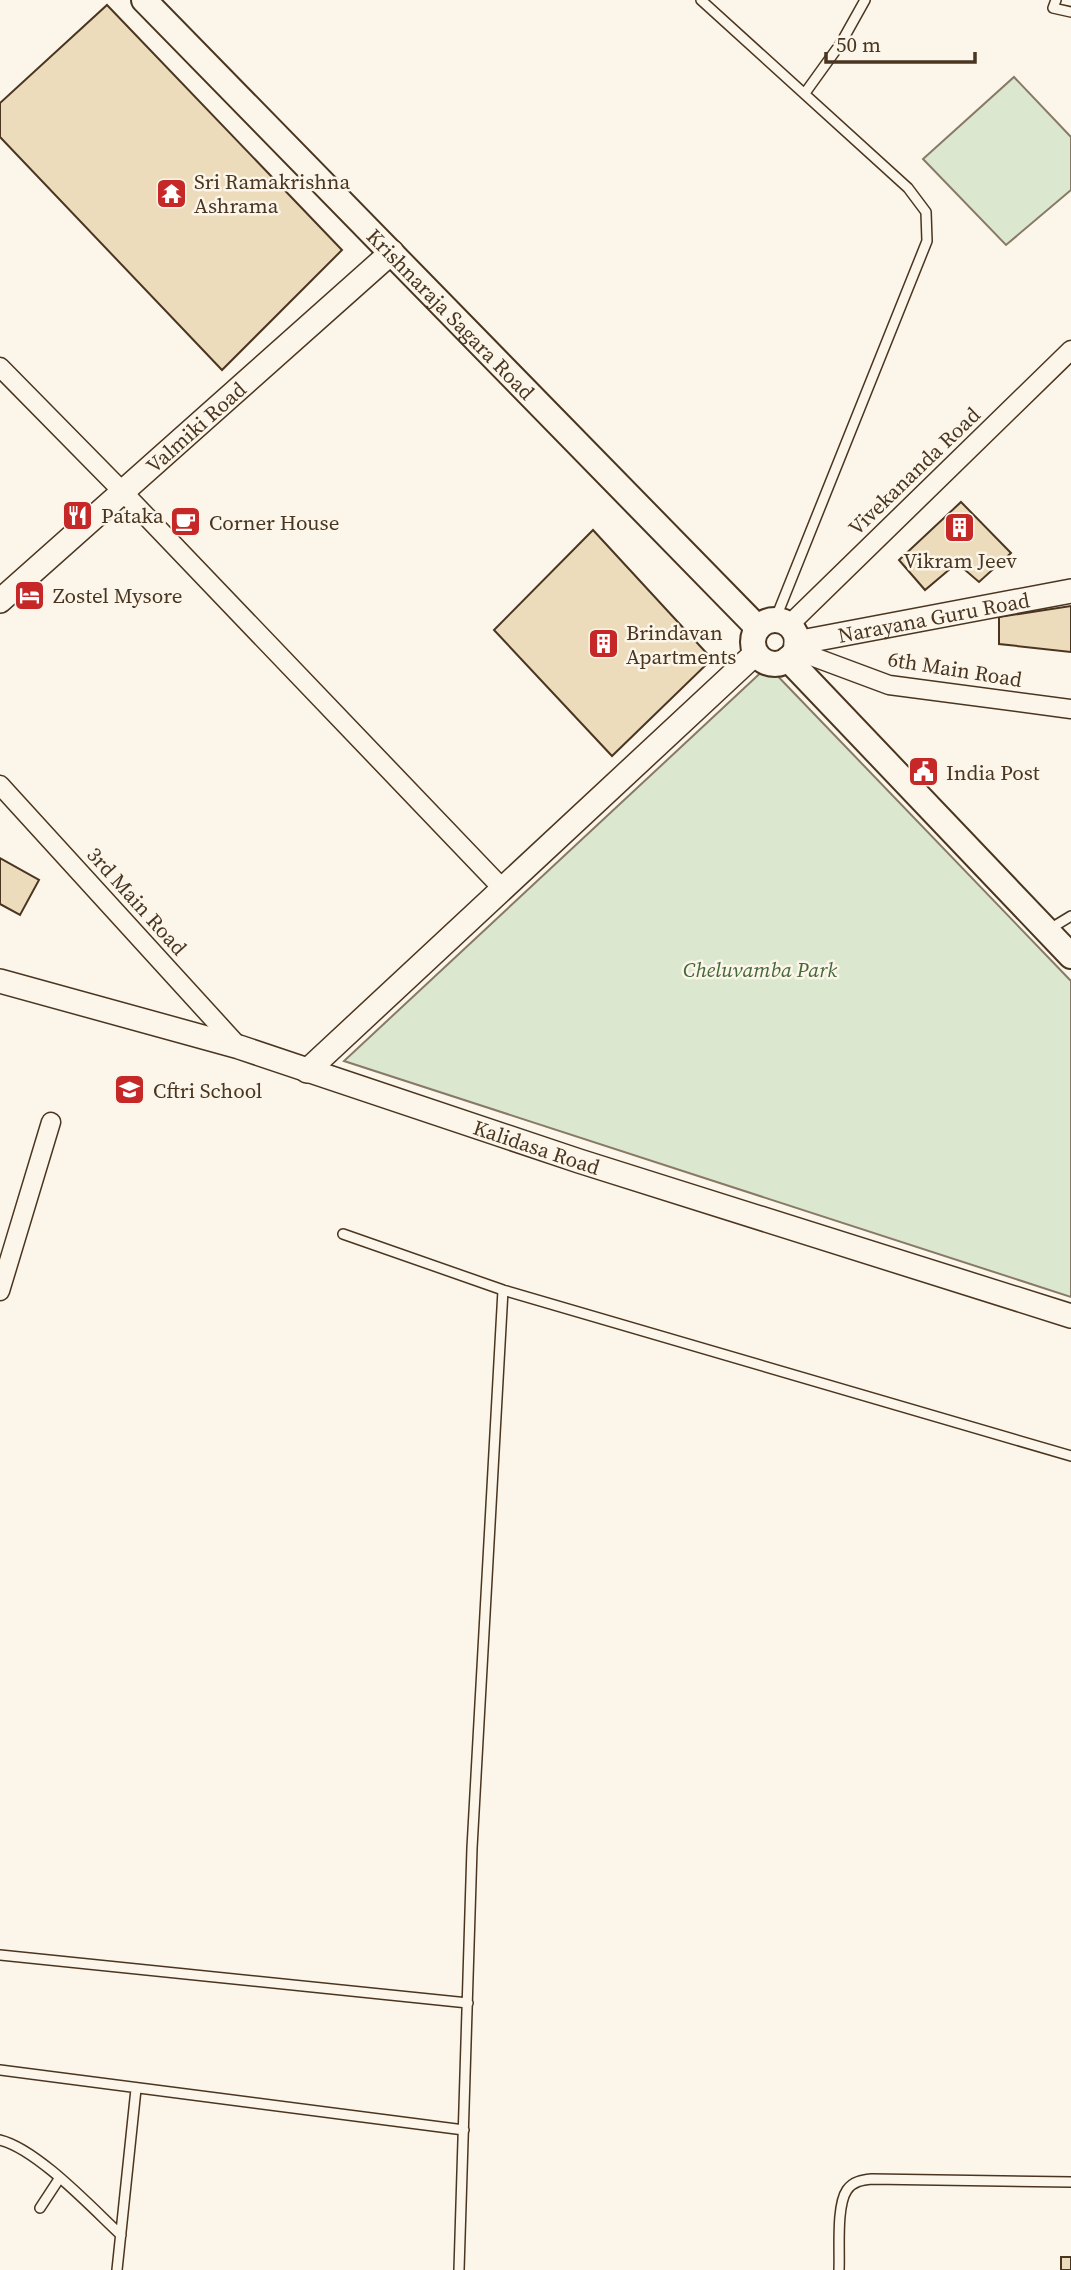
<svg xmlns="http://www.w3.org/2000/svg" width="1071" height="2270" font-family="'Source Serif 4',serif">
	<rect width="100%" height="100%" fill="#fbf6e9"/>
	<path fill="#dce7d0" stroke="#887966" stroke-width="2" d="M1014,77l57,60v53l-65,55 -83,-86z
		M768,666l303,315v316l-727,-236z"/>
	<path fill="#ecdcbc" stroke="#4a3520" stroke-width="2" d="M107,5l235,245 -120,120 -222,-233v-34z
		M961,502l50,51 -32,29 -22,-19 -32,27 -26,-30z
		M593,530l119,129 -100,97 -118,-126z
		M1071,606v46l-72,-8v-27z
		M0,858l39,22 -19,35 -20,-11z
		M1061,2257h10v13h-10z"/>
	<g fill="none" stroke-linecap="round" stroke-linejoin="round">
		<defs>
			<path id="service" d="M701,0l207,188 18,24 1,29 -152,379
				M1056,0l-3,8 18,4
				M805,93l36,-50 24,-43
				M1048,930l23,-14
				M343,1234l160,56 568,166
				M0,1955l468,48
				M0,2070l464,60
				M0,2140c37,9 91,67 121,95
				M40,2208l19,-29
				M117,2270l19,-181
				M459,2270l13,-422 31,-558
				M839,2270c1,-20 -3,-64 8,-80 6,-9 16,-10 25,-11l199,3"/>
			<path id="minor" d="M0,367l123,125 380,397
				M789,625l282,-275
				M795,650l94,35 182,24
				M0,785l239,262
				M0,1291l51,-169"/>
			<g id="tertiary">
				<path id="s1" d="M0,601l392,-349"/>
				<path id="s2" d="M796,643l275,-52"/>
				<path id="s3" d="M0,981l239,66 340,114 492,155"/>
				<path d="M307,1071l449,-418"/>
			</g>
			<g id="secondary">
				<path id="s4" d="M144,0l614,628"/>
				<circle cx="775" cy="642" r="22"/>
				<path d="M788,659l283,297"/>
			</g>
		</defs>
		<use href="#service" stroke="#4a3520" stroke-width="12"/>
		<use href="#minor" stroke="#4a3520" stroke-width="21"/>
		<use href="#tertiary" stroke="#4a3520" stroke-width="26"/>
		<use href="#secondary" stroke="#4a3520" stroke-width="28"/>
		<use href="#service" stroke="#fbf6e9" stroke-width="9"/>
		<use href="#minor" stroke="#fbf6e9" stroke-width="18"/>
		<use href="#tertiary" stroke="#fbf6e9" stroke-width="23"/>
		<use href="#secondary" stroke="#fbf6e9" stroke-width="24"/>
	</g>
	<defs>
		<symbol id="temple-square" viewBox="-11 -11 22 22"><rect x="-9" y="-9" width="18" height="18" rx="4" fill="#c62828" stroke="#fbf6e9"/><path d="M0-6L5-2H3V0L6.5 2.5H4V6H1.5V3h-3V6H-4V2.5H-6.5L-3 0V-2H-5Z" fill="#fff"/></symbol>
		<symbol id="restaurant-square" viewBox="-11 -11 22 22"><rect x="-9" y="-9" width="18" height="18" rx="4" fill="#c62828" stroke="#fbf6e9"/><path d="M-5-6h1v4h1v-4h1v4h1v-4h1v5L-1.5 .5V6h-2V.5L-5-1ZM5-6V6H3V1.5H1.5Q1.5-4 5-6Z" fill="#fff"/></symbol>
		<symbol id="cafe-square" viewBox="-11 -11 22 22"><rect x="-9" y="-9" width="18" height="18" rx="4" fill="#c62828" stroke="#fbf6e9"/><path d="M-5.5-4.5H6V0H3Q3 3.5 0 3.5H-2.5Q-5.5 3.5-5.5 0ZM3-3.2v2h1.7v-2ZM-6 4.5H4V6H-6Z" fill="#fff"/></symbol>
		<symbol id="building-square" viewBox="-11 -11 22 22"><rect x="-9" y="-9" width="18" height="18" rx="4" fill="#c62828" stroke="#fbf6e9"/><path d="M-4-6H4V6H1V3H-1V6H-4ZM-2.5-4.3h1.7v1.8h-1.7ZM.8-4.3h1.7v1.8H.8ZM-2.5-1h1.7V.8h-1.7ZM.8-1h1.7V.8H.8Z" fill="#fff"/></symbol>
		<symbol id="hotel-square" viewBox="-11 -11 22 22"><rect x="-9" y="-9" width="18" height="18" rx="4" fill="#c62828" stroke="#fbf6e9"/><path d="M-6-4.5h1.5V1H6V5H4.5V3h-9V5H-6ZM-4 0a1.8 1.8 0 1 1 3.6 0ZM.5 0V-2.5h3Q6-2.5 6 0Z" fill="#fff"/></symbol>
		<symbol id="civic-square" viewBox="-11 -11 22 22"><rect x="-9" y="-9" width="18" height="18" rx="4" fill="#c62828" stroke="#fbf6e9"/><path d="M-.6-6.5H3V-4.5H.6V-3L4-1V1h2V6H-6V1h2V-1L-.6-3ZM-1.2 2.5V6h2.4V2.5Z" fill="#fff"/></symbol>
		<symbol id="school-square" viewBox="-11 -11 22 22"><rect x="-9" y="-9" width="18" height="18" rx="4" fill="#c62828" stroke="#fbf6e9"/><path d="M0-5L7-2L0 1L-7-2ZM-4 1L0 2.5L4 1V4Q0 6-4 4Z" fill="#fff"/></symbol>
	</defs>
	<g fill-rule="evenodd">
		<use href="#temple-square" x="154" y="176" width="35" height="35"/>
		<use href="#restaurant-square" x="60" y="498" width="35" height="35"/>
		<use href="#cafe-square" x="168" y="504" width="35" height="35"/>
		<use href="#building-square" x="942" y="510" width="35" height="35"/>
		<use href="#hotel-square" x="12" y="578" width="35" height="35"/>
		<use href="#building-square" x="586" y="626" width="35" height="35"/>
		<use href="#civic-square" x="906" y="754" width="35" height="35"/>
		<use href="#school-square" x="112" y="1072" width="35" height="35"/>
	</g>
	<g text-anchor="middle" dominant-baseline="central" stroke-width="5" stroke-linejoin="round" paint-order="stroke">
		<g font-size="21" fill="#4a3520" stroke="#fbf6e9" text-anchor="start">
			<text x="194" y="181">Sri Ramakrishna<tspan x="194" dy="24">Ashrama</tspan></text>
			<text x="101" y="515">Pataka</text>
			<text x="209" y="522">Corner House</text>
			<text x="960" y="560" text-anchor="middle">Vikram Jeev</text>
			<text x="53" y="595">Zostel Mysore</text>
			<text x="626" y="632">Brindavan<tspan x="626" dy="24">Apartments</tspan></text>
			<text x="946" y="772">India Post</text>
			<text x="153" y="1090">Cftri School</text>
		</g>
		<g font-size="21" fill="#4a3520" stroke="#fbf6e9">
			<text stroke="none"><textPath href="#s4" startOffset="439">Krishnaraja Sagara Road</textPath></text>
			<text stroke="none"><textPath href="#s1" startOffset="262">Valmiki Road</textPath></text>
			<text transform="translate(914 471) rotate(-44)">Vivekananda Road</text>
			<text stroke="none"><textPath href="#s2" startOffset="140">Narayana Guru Road</textPath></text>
			<text transform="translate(955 669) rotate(9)">6th Main Road</text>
			<text transform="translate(137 901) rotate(48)">3rd Main Road</text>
			<text stroke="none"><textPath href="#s3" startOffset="562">Kalidasa Road</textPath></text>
		</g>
		<g font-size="21" font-style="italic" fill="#436837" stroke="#fbf6e9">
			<text x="760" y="969">Cheluvamba Park</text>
		</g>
	</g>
	<path d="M826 52v10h149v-10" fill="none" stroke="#4a3520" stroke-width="3.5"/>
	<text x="836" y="52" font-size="21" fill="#4a3520" stroke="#fbf6e9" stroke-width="5" paint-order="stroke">50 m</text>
</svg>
